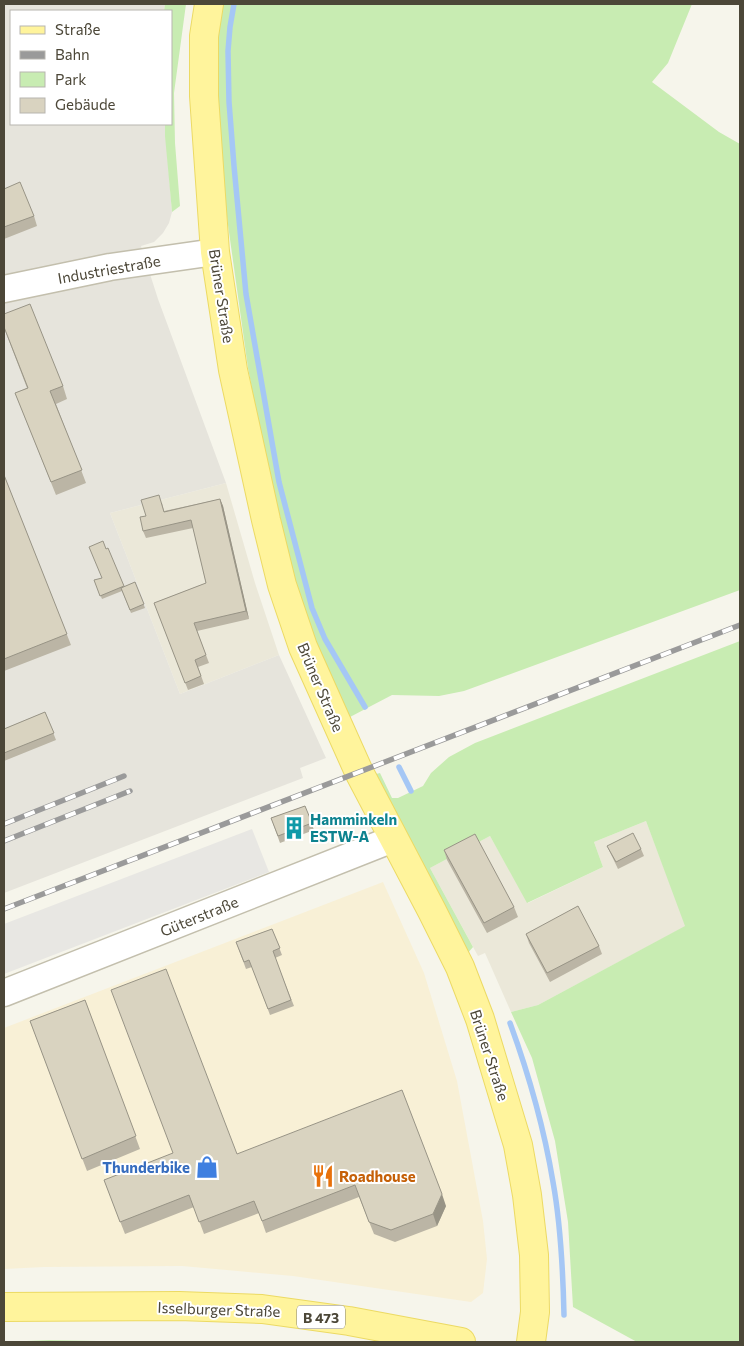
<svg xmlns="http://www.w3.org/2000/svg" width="744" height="1346" font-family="Commissioner,sans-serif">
	<rect width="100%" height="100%" fill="#f6f5eb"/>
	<path fill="#ebe8d9" d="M226,483l29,100 24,72 -99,39 -70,-181z
		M646,821l40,105 -148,79 -27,7 -26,-59 -7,3 -48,-88 60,-32 38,67 75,-36 -9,-25z"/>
	<path fill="#f8f0d6" d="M383,882l41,91 33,108 26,140 4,38 -4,34 -12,9 -178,-26 -111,-10 -138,1 -40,2v-241z"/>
	<path fill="#e6e4dc" d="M4,4h161l-1,7h-153v113h154l7,88 -3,11 -6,10 -9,9 -13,4 17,53 68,184 -116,30 70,181 99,-39 47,103 -26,10 3,10 -299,115z"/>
	<path fill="#c8ecb2" d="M165,4h21l-12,89 1,50 5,63 -8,6 -7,-76v-12h6v-113h-7z
		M221,4h471l-24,59 -16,19 67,50 21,12v446l-276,101 -25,5 -47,-1 -42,22 -5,-9 -6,-7 -41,-98 -32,-140 -18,-95 -20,-143 -7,-63 -4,-80v-49z
		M740,641v701h-103l-64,-35 -5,-85 -13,-81 -23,-83 -21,-46 27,-7 147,-79 -39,-105 -52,21 9,25 -76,36 -37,-67 -60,32 43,79 -6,7 -95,-179 8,-2 12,25h6l25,-12 8,-13 18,-16 26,-14z
		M49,1340l96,2h-141z"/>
	<path fill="#e8e7e3" d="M252,829l17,43 -265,102v-50z"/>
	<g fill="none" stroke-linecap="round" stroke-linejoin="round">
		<path stroke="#a5c7f5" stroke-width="5.5" d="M234,4l-4,23 -2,24 1,51 5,64 12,128 33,188 33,126 13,31 40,68
			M399,767l12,24
			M510,1023c19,52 34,105 43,159 8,44 10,89 11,133"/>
		<defs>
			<path id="minor" d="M4,289l106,-22 105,-15
				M4,993l389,-154"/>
			<path id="major" d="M209,4l-5,32v60l11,156 18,118 33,150 16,65 21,62 56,125 73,139 28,56 20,52 38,126 9,50 7,60 1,57 -4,30
				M4,1307l175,-1 83,3 87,12 112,21"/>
		</defs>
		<use href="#minor" stroke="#c3bfad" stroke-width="29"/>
		<use href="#major" stroke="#ecda64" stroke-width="30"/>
		<use href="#minor" stroke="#fff" stroke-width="26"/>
		<use href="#major" stroke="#fff49c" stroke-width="28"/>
		<defs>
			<path id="rail" d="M4,824l120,-48
				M4,841l126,-50
				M4,909l736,-284"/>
		</defs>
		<use href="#rail" stroke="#9a9a9a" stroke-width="5.5"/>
		<use href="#rail" stroke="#fff" stroke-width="4" stroke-dasharray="11" stroke-linecap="butt"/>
	</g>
	<path fill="#bbb5a5" d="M4,189l30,27 3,10 -33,13z
		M4,314l59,72 4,13 -11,5 30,79 -30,12 -41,-102 12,-5 -23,-60z
		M4,475l67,170 -67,26z
		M220,499l3,7 26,113 -52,12 12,32 -11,4 6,17 -16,6 -34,-87 52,-20 -13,-55 -47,10 -3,-7 19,-28 2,8z
		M94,580l30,7 11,-5 10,26 -14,5 -9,-22 -20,8z
		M45,712l11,28 -52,21v-32z
		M305,806l9,24 -34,13 -9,-25z
		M607,846l34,3 3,7 -26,13z
		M444,850l70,57 4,10 -31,16 -40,-73z
		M272,929l10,26 -7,3 19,48 -24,9 -18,-48 -6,2 -10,-27z
		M526,934l73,12 3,8 -52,28 -21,-39z
		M85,1000l55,149 -53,22 -57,-150z
		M237,1154l209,52 -9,20 -42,16 -21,-8 -15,-37 -93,36 -7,-20 -55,21 -10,-27 -69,27 -21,-54z"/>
	<path fill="#989486" d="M220,499l3,7 26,113 -3,-8z
		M442,1194l4,12 -9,20 -4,-12z"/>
	<path fill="#d9d3c0" stroke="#989486" d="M20,182l14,34 -30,11v-38z
		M30,304l33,82 -13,5 32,79 -31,12 -36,-89 13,-5 -24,-61v-13z
		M4,475l63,159 -63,25z
		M159,495l5,17 56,-13 26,112 -52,12 12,32 -11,5 6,16 -16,7 -31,-80 52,-20 -15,-63 -48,11 -3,-14 6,-1 -5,-16z
		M103,541l3,8 2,-1 16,38 -24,10 -6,-16 8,-2 -13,-31z
		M135,582l9,22 -14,6 -9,-22z
		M45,712l9,21 -50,20v-24z
		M305,806l7,17 -34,13 -7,-18z
		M633,833l8,16 -25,13 -9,-16z
		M475,834l39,73 -30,16 -40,-73z
		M578,906l21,40 -52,27 -21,-39z
		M272,929l8,19 -7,3 18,49 -23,9 -19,-49 -5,2 -8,-20z
		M166,969l71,185 165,-64 40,104 -9,20 -42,16 -22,-8 -14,-37 -93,36 -8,-20 -55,21 -10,-27 -69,27 -16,-42 69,-27 -62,-163z
		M85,1000l51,136 -54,23 -52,-138z"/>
	<defs>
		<symbol id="building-bare" viewBox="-9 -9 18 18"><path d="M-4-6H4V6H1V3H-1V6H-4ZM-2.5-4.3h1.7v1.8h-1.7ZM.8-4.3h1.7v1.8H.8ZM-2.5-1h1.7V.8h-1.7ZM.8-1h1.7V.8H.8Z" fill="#0f9aa8" stroke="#fff" stroke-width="2.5" paint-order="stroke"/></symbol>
		<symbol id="shop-bare" viewBox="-9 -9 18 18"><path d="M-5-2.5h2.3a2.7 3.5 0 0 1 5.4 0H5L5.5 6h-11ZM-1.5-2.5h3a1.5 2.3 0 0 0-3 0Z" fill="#3f7fe0" stroke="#fff" stroke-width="2.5" paint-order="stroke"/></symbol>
		<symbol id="restaurant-bare" viewBox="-9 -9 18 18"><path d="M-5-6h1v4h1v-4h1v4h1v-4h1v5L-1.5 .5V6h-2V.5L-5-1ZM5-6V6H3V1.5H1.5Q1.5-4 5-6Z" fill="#e8710a" stroke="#fff" stroke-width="2.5" paint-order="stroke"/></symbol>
	</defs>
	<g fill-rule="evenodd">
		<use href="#building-bare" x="278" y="812" width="32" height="32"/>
		<use href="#shop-bare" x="191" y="1151" width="32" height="32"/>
		<use href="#restaurant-bare" x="307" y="1160" width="32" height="32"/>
	</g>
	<g text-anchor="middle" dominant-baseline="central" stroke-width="4" stroke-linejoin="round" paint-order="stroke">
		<rect fill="#fff" stroke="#827e74" stroke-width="1" x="297" y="1305.5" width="48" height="23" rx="4"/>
		<g font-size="14" font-weight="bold" fill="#4c4738">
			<text x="321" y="1317">B 473</text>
		</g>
		<g font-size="15" fill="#4c4738" stroke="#fff">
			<text transform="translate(109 269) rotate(-10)">Industriestraße</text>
			<text transform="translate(222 296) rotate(81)">Brüner Straße</text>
			<text transform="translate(321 687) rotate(67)">Brüner Straße</text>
			<text transform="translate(199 916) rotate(-22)">Güterstraße</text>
			<text transform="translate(490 1055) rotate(72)">Brüner Straße</text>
			<text transform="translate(219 1309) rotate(2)">Isselburger Straße</text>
		</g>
		<g font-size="15" font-weight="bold" fill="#0d838f" stroke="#fff" text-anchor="start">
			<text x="310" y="819">Hamminkeln<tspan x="310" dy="17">ESTW-A</tspan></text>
		</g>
		<g font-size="15" font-weight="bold" fill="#366cbe" stroke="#fff" text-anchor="end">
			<text x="190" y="1167">Thunderbike</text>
		</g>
		<g font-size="15" font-weight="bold" fill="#c56008" stroke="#fff" text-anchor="start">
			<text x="339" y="1176">Roadhouse</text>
		</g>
	</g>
	<rect width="744" height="1346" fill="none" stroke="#4c4738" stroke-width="10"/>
	<rect x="10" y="10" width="162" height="115" fill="#ffffff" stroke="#b7b5af"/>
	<rect x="20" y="26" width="25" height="8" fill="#fff49c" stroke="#b7b5af"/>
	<text x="55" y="35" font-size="15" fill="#4c4738">Straße</text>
	<rect x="20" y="51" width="25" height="8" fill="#9a9a9a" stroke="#b7b5af"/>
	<text x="55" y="60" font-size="15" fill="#4c4738">Bahn</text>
	<rect x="20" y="72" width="25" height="15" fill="#c8ecb2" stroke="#b7b5af"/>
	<text x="55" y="85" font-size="15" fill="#4c4738">Park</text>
	<rect x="20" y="98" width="25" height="15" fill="#d9d3c0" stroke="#b7b5af"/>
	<text x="55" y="110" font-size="15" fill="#4c4738">Gebäude</text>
</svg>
